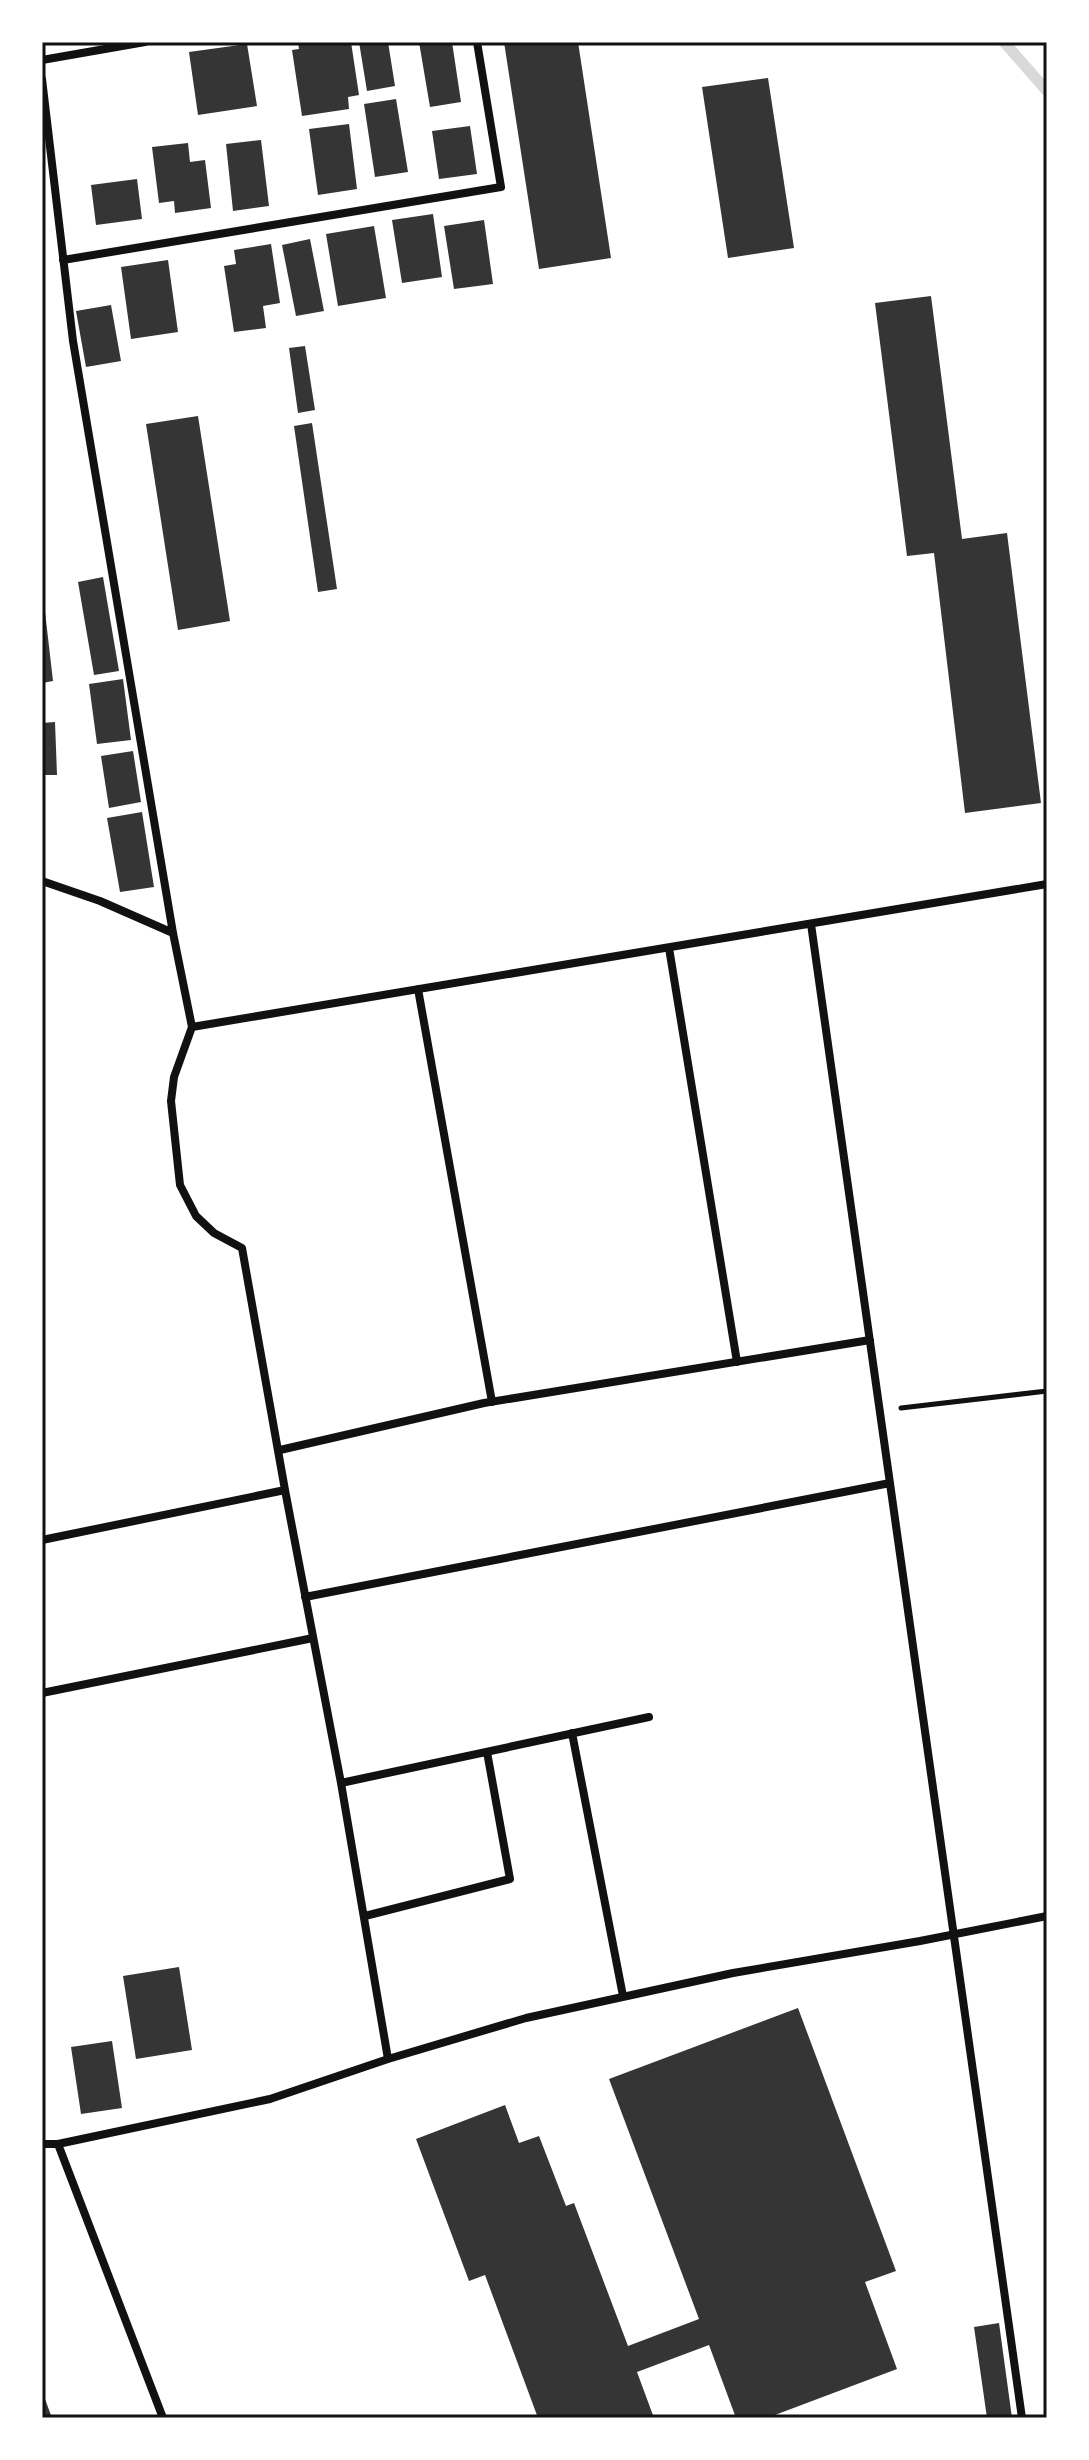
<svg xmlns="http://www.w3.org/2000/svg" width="1089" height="2460" font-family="Montserrat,sans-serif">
	<rect width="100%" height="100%" fill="#fff"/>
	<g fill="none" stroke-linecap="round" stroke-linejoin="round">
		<path stroke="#d9d9d9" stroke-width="11" d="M1004,42l43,49"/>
	</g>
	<path fill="#353535" d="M298,42h53l8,53 -11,2 1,12 -47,7 -10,-66 7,-1z
		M359,42h29l7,44 -28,5z
		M419,42h33l9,60 -31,5z
		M504,42h74l33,216 -72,11z
		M247,44l10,62 -59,9 -9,-63z
		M768,78l26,170 -66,10 -26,-171z
		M396,99l12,73 -33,5 -11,-73z
		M349,124l8,65 -39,6 -9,-66z
		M470,126l7,48 -38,5 -7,-48z
		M261,140l8,66 -36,5 -7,-67z
		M188,143l2,19 15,-2 6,48 -36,5 -1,-12 -15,2 -7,-56z
		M137,179l5,40 -46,6 -5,-40z
		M433,214l9,63 -40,6 -10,-63z
		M484,220l9,64 -39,5 -10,-63z
		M374,226l12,72 -48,8 -12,-72z
		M310,239l14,72 -28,5 -14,-71z
		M271,244l9,59 -17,3 3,22 -32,4 -10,-66 12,-2 -2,-14z
		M168,260l10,72 -47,7 -10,-72z
		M931,296l31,243 45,-6 34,270 -76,10 -31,-260 -27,3 -32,-253z
		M111,305l10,56 -35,6 -10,-56z
		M305,346l10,64 -17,3 -9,-65z
		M198,416l32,205 -52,9 -32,-206z
		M312,423l25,166 -19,3 -24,-166z
		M103,577l16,94 -25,4 -16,-93z
		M44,603l9,78 -11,2v-79z
		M123,679l8,61 -34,4 -8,-60z
		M55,722l2,53h-15v-52z
		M133,751l8,51 -32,6 -8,-52z
		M142,812l12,75 -34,5 -13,-74z
		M179,1967l13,83 -56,9 -13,-83z
		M798,2008l98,263 -31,11 32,87 -130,49h-31l-27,-73 -72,27 17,46h-116l-53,-143 -16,6 -53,-142 89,-34 14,38 20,-7 27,70 8,-3 54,143 71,-27 -90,-240z
		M112,2041l10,67 -41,6 -10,-67z
		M999,2323l13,95h-25l-13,-91z
		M42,2392v-1l10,27h-10z"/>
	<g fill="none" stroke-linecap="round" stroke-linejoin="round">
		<path stroke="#111" stroke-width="5" d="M901,1408l146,-17"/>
		<path stroke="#111" stroke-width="8" d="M42,60l103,-18
			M42,79l31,262 100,592 19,94 -18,50 -3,24 9,84 16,31 18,17 28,15 43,242 56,293 47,276
			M63,260l438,-73 -24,-145
			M42,881l58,20 73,32
			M811,924l211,1494
			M669,948l68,414
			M418,989l74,413
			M192,1027l855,-143
			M280,1450l204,-47 386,-63
			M42,1540l243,-50
			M305,1597l585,-114
			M42,1693l271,-55
			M572,1733l51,263
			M341,1783l308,-66
			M365,1916l145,-37 -23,-127
			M42,2144h16l212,-45 118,-40 138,-41 207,-45 187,-32 127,-25
			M58,2144l105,274"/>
	</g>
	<rect width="1089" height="2460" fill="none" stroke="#ffffff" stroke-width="88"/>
	<rect x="44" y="44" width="1001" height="2372" fill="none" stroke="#111" stroke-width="3"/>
</svg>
